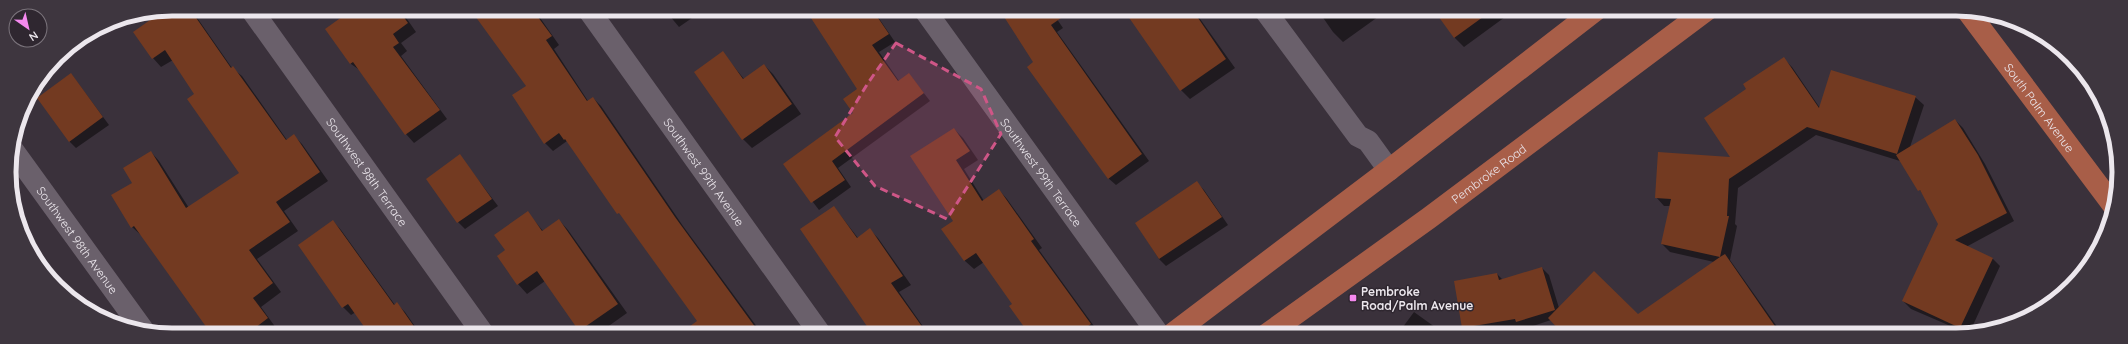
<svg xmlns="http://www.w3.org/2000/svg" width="2128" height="344" font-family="Quicksand,sans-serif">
	<rect width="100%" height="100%" fill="#3a313b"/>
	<path fill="#0007" d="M172,9h19l41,59 10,8 45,64 7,-4 8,8 26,37 -44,30 14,20 -41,28 24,33 -20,15 15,21 -10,7h-53l-71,-99 -10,-9 -19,-31 20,-13 18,-31 8,9 30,47 52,-35 -45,-79 -23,-34 -12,7 -8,-9 -19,-26 32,-22z
		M355,9h45l16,23 -15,11 6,8 -6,5 46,63 -33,24 -8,-9 -45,-63 -10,-7 -25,-35z
		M478,9h56l25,36 -5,4 34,52 5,-3 8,8 82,120 80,109h-75l11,-14 -132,-180 -14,10 -8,-8 -18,-56z
		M664,9h41l-26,18z
		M871,9l7,8 17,25 -16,10 20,29 10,-7 21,27 -92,67 13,19 -32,23 -35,-46 71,-51z
		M1050,9l13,19 -6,4 92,129 -33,24 -8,-7 -73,-116z
		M1124,9h69l42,59 -45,31 -9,-9z
		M1317,9h72l-46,33 -10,-10z
		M1434,9h82l-52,38 -10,-10z
		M723,53l21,26 20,-14 9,9 28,40 -49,34 -9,-9z
		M1783,58l9,9 28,41 95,-11 9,8 -14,42 45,-27 8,8 22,36 29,57 -48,26 26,11 8,8 -31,68 -58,-25 -8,-8 36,-77 -15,-28 -24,-35 -84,-26 -78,53 -3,36 2,2 -7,34 53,75h-86l-146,-15 -27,9 -3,-3 -48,9h-3l-7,-7 -8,-46 42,-8 6,6 39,-12 7,7 10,33 79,8 76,-54 -44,-10 -8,-8 8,-38h-6l-8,-9 76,-39 16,-69z
		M72,75l37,50 -33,23 -7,-7z
		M954,129l9,9 15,22 -14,9 20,32 15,-11 8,9 35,49 -3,2 60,83 -3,2h-65l-18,-31 -29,-42 -10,7 -9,-8 -22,-31 11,-8z
		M460,156l38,50 -33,23 -7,-7z
		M1197,183l7,7 24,35 -62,41 -7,-7 -23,-36z
		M834,207l24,31 12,-8 8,8 33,47 -12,7 30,43h-55z
		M528,213l15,18 16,-11 9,10 59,83 -31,22h-12l-39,-54 -18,13 -9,-10 -20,-28 8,-6z
		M333,221l8,9 54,75 2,-1 8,8 16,23h-50l-15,-23 -5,3 -8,-8 -44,-62z
		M1414,312l32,23h-49z"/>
	<path fill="#733a21" d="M172,9h18l41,59 2,-2 53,74 8,-6 26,38 -44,30 14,20 -41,28 24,33 -20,15 15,20 -22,17h-34l-78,-109 -3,2 -20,-33 21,-12 -9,-15 28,-17 35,57 53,-35 -52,-74 7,-5 -29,-44 -13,9 -19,-27 30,-21z
		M353,9h45l10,14 -15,11 6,9 -6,4 47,63 -35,25 -52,-73 -3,2 -25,-35z
		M470,9h62l20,27 -6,4 41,61 6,-4 82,120 86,118h-83l19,-14 -78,-108 -2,1 -52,-75 -1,1 -5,-7 -15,11 -32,-49 14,-9z
		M826,9h46l17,25 -17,11 26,36 11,-8 15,20 -92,68 13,19 -34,23 -28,-39 70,-51 -10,-14 14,-10 -46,-71z
		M999,9h75l-23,16 91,129 -34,25 -81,-112 6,-5z
		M1123,9h69l34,50 -46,32z
		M1433,9h61l-40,29z
		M723,51l20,28 21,-15 28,40 -50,36 -48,-68z
		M1784,57l35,51 12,-38 85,26 -19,58 -90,-27 -78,52 -2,37h2l-9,41 5,-3 56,81h-217l-16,-17 46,-47 44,43 82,-57 -59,-13 10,-45 -16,-1 3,-46 72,5 -26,-39 42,-29 -3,-5z
		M71,73l32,44 -34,25 -32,-44z
		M1955,119l23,36 29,58 -52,27 38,18 -33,70 -58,-27 36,-77 -18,-34 -2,1 -22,-36z
		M954,128l16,23 -14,9 26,41 17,-12 35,50 -3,2 60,83 -15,11h-46l-21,-29 3,-2 -36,-51 -12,8 -23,-32 12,-8 -43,-65z
		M460,154l32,45 -35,24 -31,-44z
		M1197,181l25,36 -63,42 -24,-36z
		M834,206l23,32 13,-10 33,48 -12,7 37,52h-55l-73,-106z
		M528,211l14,20 17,-12 59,85 -39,27 -42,-60 -20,14 -20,-29 8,-6 -11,-15z
		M333,220l61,85 3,-3 23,33h-50l-22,-31 -6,4 -44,-63z
		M1542,267l13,43 -39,12 -1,-3 -53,9 -8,-47 43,-8 2,7z"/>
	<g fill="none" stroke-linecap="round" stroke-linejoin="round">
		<g stroke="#6a606b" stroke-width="22">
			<path id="s1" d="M251,9l233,326"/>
			<path id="s2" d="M588,9l233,326"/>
			<path id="s3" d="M924,9l235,326"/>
			<path d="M1264,9l94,127 10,5 21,29"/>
			<path id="s4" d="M12,149l131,181"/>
		</g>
		<g stroke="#a85e48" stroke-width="22">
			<path id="s5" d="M1966,9l147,196"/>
			<path d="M1171,335l218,-165 208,-161"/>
			<path id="s6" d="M1266,335l163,-117 279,-209"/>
		</g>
	</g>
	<path fill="#cf5687" fill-opacity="0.2" stroke="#cf5687" stroke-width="3" stroke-dasharray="8 5" stroke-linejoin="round" d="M896,43l85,46 20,45 -54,85 -72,-33 -40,-49 33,-54z"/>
	<rect fill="#f589ef" stroke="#2f2730" stroke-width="1.5" x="1349" y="294" width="8" height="8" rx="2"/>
	<g text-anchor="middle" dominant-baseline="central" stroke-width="3" stroke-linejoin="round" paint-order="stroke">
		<g font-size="12" fill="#ece7ed" stroke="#2f2730">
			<text stroke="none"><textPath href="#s5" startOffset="123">South Palm Avenue</textPath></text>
			<text stroke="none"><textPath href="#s1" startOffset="200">Southwest 98th Terrace</textPath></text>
			<text stroke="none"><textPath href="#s2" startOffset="200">Southwest 99th Avenue</textPath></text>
			<text stroke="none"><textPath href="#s3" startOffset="201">Southwest 99th Terrace</textPath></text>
			<text stroke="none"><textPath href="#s6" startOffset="275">Pembroke Road</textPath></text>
			<text stroke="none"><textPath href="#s4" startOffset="112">Southwest 98th Avenue</textPath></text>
		</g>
		<g font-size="12" font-weight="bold" fill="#ece7ed" stroke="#2f2730" text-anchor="start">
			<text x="1361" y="291">Pembroke<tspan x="1361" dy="14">Road/Palm Avenue</tspan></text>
		</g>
	</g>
	<path d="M0 0H2128V344H0ZM172 16H1956A156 156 0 0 1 2112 172V172A156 156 0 0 1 1956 328H172A156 156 0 0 1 16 172V172A156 156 0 0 1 172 16Z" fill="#3e363f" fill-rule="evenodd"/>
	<path fill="none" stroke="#ece7ed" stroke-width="5" d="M172 16H1956A156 156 0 0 1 2112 172V172A156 156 0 0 1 1956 328H172A156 156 0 0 1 16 172V172A156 156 0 0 1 172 16Z"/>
	<g transform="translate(28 28) rotate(146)"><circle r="19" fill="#2f2730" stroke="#7b747c"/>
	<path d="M0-3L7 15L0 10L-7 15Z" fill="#f589ef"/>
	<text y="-6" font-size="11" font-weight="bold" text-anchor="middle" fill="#ece7ed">N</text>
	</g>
</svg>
